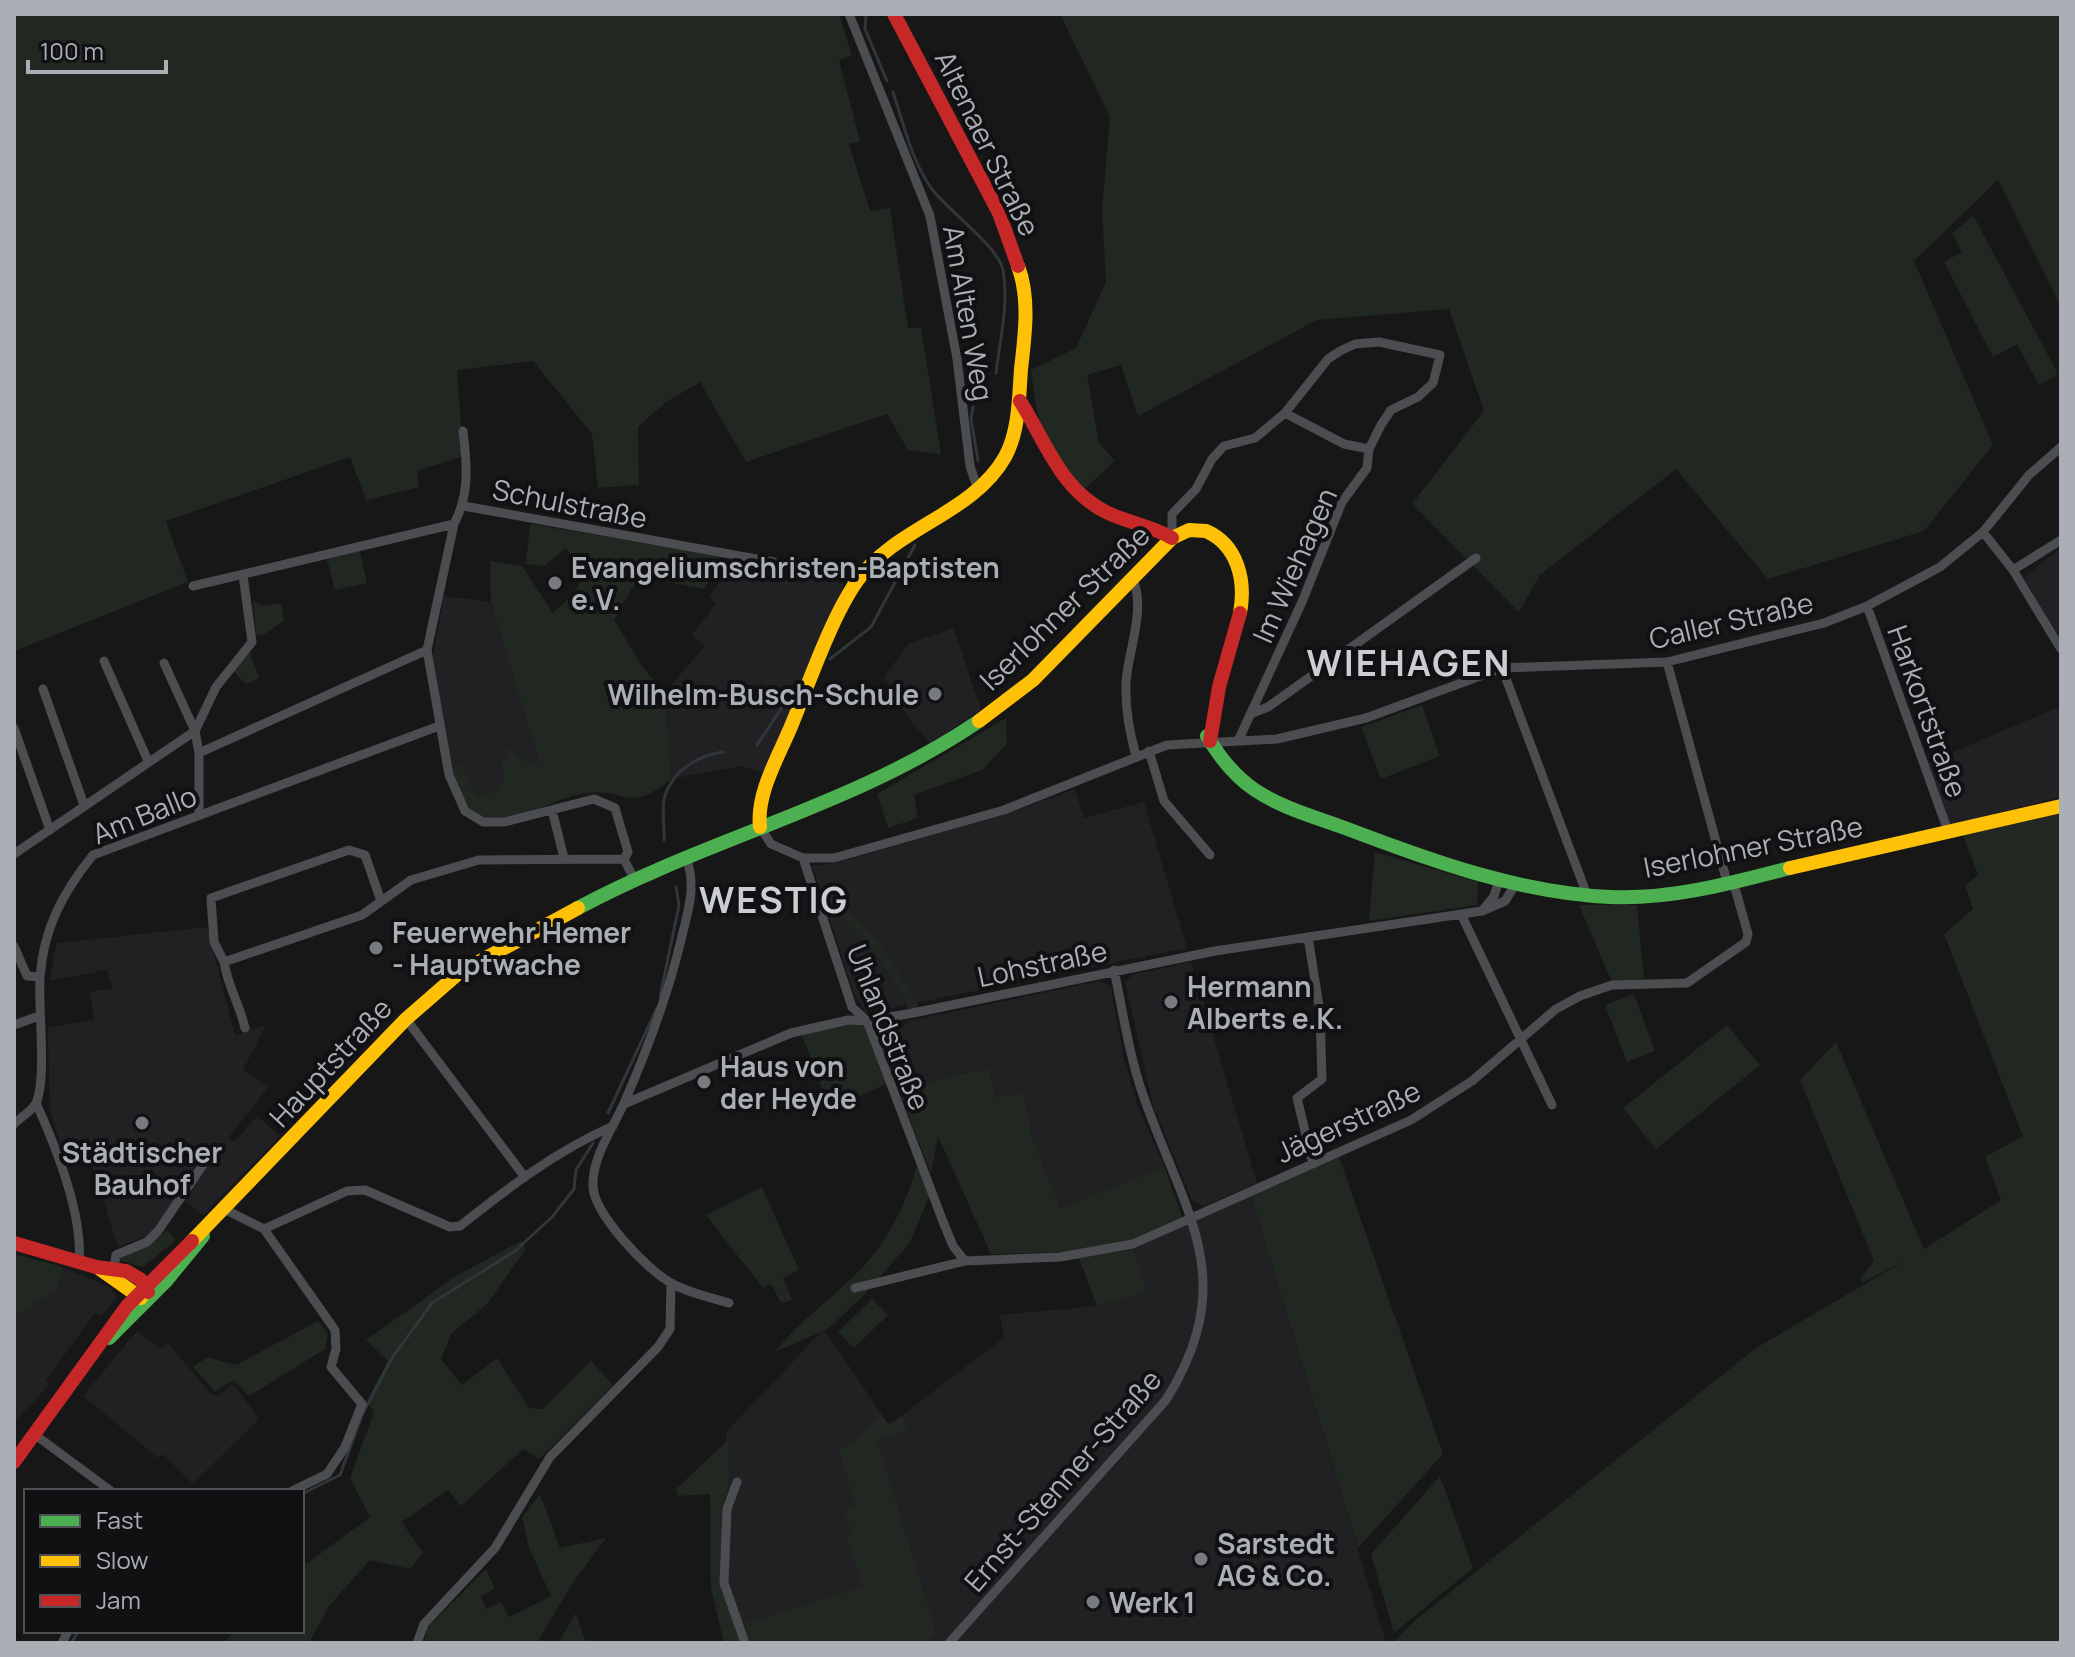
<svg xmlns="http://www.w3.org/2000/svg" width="2075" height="1657" font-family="Manrope,sans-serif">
	<rect width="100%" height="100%" fill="#171717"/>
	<path fill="#212123" d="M2061,547v92l-37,-61z
		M732,562l56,7 56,15 -78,190 -25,-8 -70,13 -6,-87 40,-46 -13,-11 24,-31 -7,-7z
		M444,596l47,6 49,158 -40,30 -35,10 -13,-30 -19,-114z
		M954,628l27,82 -51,33 -20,-23 -26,-43 25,-34z
		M2061,706v91l-110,28 -23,-62z
		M1075,789l9,29 60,-16 43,146 -321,65 -12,-19 -42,-128 24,-3 170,-49z
		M207,927l28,108 31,-10 -23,45 26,16 -41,52 6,4 23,-26 23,20 -77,79 -24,-19 -27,38 -34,13 -28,-90 -27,-3 -12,-40 -2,-29 -1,-57 46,-9 -4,-27 23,-4 -6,-18 -58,11 8,-38z
		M1191,962l66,221 -53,23 -12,-5 -39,-96 -28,-123 7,-7z
		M1100,981l11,7 13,71 13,45 27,62 -103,42 -28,-68 -9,-48 -29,5 -7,-29 -90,20 -22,-55 4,-4 24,-3 5,-5z
		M1250,1193l136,450h-652l-18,-138 11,-74 97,-102 65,96 115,-87 -4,-23 97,-9 49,-13 -12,-44z
		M63,1267l48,21 6,10 -16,18 -6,-3 -49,67 4,4 -36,39v-105l43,-28z
		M137,1331l23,18 8,-6 43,51 7,2 15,-13 26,36 -66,65 -30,-30 -5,4 -75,-62z"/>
	<path fill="#212721" d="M14,14h825l13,42 -13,4 21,82 -11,2 21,67 20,-3 18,120h13l20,126 -33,-4 -21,-36 -141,48 -46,-80 -34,20 -28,25 1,58 -41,3 -6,-54 -59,-73 -76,9 6,86 -46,15 2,16 -53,13 -16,-43 -184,64 22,61 -174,69z
		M1060,14h1001v293l-63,-127 -84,81 79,184 -69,86 -156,48 -92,-110 -136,106 -21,37 -107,-108 72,-93 -35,-102 -132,11 -179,96 -17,-51 -34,10 12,68 16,18 -33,30c-42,-47 -42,-60 -51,-121l45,-22 30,-66 -4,-71 8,-94z
		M1973,215l85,159 -19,11 -22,-41 -24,13 -49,-95 18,-10 -10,-18z
		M530,524l195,32 -21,33 -65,-13 -25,44 30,49 21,23 6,87c-43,37 -47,6 -91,15 -30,6 -64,31 -96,25 -19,-4 -25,-33 -32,-49l7,-8 17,35 24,-7 5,-15 -4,-15 5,-3 2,-11 23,20 8,-6 -48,-158 -1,-41 32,5 31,47 23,-21 8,-21 -18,-23 -22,18 -18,-2z
		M360,551l7,32 -32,7 -8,-31z
		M253,601l11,5 17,-3 3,17 -22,16 -6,-2z
		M249,651l10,27 -13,6 -13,-13z
		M1422,705l18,51 -59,23 -20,-52z
		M1006,718l1,26 -25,26 -68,25 4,23 -30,10 -11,-34z
		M2061,812v831h-668l20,-21 343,-274 153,-90 -47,25 -1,-5 13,-17 -74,-181 36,-38 88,207 77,-49 -16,-43 38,-21 -79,-202 29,-25 -8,-23 13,-11 -15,-40z
		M1375,852l103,30 -1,23 -108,16z
		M817,891c49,24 75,69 102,116l-10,3c-20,-47 -51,-81 -91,-111z
		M1579,905h58l7,74 -32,3z
		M1634,994l21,57 -28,11 -22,-57z
		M847,1024l17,1 22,59 -56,25 -29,-76z
		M1727,1025l33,40 -104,84 -33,-41z
		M989,1068l6,29 29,-5 9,48 28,68 103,-42 18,51c-43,36 -137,36 -191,37l-53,-118 -7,38 -33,-86z
		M1339,1157l104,297 -85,94 -108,-355z
		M917,1165l12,32 -20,47 -45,51 -36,34 -53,23c24,-31 54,-51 81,-78 30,-29 50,-69 61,-109z
		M762,1187l37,83 -16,8 9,22 -11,3 -10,-19 -8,4 -57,-73z
		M167,1230l9,10 -33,27 -25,-7 34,-17z
		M521,1241l5,8 -39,55 -35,29 -11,26 21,26 35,-27 32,50 14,1 48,-48 22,24 -74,74 -16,-10 -62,57 -13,-16 -46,32 21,31 -13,16 -40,-9 -41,46 -20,37h-86l12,-12h67v-64l68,-50 -20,-39 24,-66 -7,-11 21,-40 -22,-21 90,-64z
		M1134,1249l13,44 -50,13 -18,-48z
		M14,1254l49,13 -6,23 -43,28z
		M872,1299l16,16 -34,33 -16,-16z
		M318,1321l10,13 -3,15 -76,47 -16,-16 -18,12 -22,-25 14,-10 29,8z
		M881,1415l8,10 12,-9 8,13 -31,12 58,192 -8,10h-177l-6,-20 118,-36 -17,-51 5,-2 -6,-23 10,-5 -16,-57 18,-9z
		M729,1439v44l-7,26 -1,74 21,60h-18l-13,-55 -1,-94 -32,2 -2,-7z
		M1440,1476l33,92 -79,65 -23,-79z
		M540,1494l20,54 46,-10 -34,46 -35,59h-113l2,-14 60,-60 9,20 -14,7 5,13 15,-7 8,15 42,-21 -22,-48 -7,-31z
		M576,1613l10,30h-28z"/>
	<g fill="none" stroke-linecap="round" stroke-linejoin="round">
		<path stroke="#2f373b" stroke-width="3" d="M866,14l-1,15 22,52
			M893,92c11,33 18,67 38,96 16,22 67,58 72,82 6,34 -3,70 -7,103
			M973,407l-2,12 7,42
			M830,659l41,-32 44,-82
			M757,745l40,-60
			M664,840c1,-13 -3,-33 1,-44 8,-26 34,-41 58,-44
			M660,997l19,-92 -3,-18
			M608,1113l49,-105
			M302,1494l38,-19 22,-60 30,-57 40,-55 83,-52 37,-34 22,-28 2,-19 17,-27
			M71,1643l8,-12"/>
		<path stroke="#4c4d50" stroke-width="9" d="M849,14l81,202 27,143 13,107 8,24
			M1285,413l59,31 25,5
			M463,431c4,32 7,63 -9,93l-27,126 22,125 16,36 18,11h22l89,-23 21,9 13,44 -4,7
			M464,506l376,68 17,7
			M1983,532l30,38 48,79
			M1172,538v-24l24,-25 16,-30 12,-13 31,-8 30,-25 43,-54 12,-8 15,-7 24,-2 61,13 -7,28 -15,14 -27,13 -10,15 -12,24 -2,19 -25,34 -40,100 -64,139
			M2013,570l48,-30
			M1133,579c13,33 -5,70 -7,104 -1,26 3,48 10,73
			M193,586l261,-62
			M1867,606l81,225
			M104,661l44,100
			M1667,662l60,220
			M164,663l31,68 4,22v61
			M1502,668l85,227
			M43,689l41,116
			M1250,714l18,-7 208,-149
			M14,728l36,102
			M1149,751l15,50 46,54
			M199,753l228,-103
			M552,810l12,48
			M760,827l11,17 32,14h31l170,-48 163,-65 110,-6 89,-21 136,-50 165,-6 157,-39 43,-17 73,-39 43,-35 46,-57 32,-28
			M14,854l181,-123 21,-44 36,-45 -9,-67
			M686,857c11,29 2,54 -5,83 -13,55 -33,108 -56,161 -11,26 -33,55 -32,85 1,28 53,83 78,97 17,10 39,14 58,20
			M803,858l49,149 15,14 75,198 11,27 12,15
			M1482,911l12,-15 6,-19
			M1461,914l91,191
			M1308,937l12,75 2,67 -25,19 16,66
			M14,946l13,30 13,1
			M224,962l-10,-20 -3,-44 138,-48 16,5 16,46
			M406,1019l118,157
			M14,1025l25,-9
			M245,1028c-6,-25 -17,-41 -21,-66l138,-47 49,-35 68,-20 145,-1 10,20
			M36,1103c20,44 47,112 43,159
			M624,1104l167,-71 57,-13 19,1 46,-8 302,-62 267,-40 23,-10 12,-19
			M14,1124c6,-6 19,-14 22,-21 11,-24 2,-95 4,-125 3,-49 23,-86 53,-123l346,-129
			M226,1210l38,19 83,-38 18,-1 85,37 10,-1c48,-38 96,-75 153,-100
			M264,1229l71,101 1,19 -5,18 31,37 -17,43 -18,27 -35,17
			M114,1268l2,-13 31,-13 11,-11 49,-72
			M855,1288l110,-27 95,-4 73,-13 278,-124 61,-39 84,-72 24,-13 32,-11 75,-2 59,-41 2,-8 -15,-53
			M34,1434l77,57
			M737,1482l-10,27 -3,74 21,60
			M62,1643l6,-12
			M417,1643l7,-19 71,-76 55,-91 108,-110 12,-18 1,-46
			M949,1643l217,-243c76,-122 18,-187 -23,-305 -14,-40 -20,-83 -29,-125"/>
		<path stroke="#4caf50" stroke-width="14" d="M1207,736c13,22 27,40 48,54 27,18 60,27 90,38 84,32 174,65 265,69 61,3 122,-14 180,-29
			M578,908c130,-70 278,-103 401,-187
			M109,1338l57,-57 37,-45"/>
		<path stroke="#ffc107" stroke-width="14" d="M979,721l54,-41 139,-142 17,-8 17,1c32,14 40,50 34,82
			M760,827c-4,-34 19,-71 32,-103 17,-41 40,-108 65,-143 38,-54 115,-66 148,-124 14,-25 14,-60 16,-88 4,-34 9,-71 -3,-103
			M1790,868l271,-62
			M192,1241l214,-222 54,-47 118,-64
			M100,1269l41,29"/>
		<path stroke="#c62828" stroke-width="14" d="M894,14l105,199 19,53
			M1020,401c26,41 41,90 88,112 21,10 44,13 64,25
			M1210,741l9,-54 21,-74
			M14,1243l82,24 30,4 14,8 8,13
			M14,1462l113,-156 65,-65"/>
	</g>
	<g fill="#777a7e" stroke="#111113" stroke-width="3">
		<circle cx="555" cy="583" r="8"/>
		<circle cx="935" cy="694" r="8"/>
		<circle cx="376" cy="948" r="8"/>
		<circle cx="1171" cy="1002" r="8"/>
		<circle cx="704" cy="1082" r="8"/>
		<circle cx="142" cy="1123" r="8"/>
		<circle cx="1201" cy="1559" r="8"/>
		<circle cx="1093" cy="1602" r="8"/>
	</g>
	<g text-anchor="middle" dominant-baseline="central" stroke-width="8" stroke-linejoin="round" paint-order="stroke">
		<g font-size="28" fill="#aaafb6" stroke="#111113">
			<text transform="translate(988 143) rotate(64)">Altenaer Straße</text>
			<text transform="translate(969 313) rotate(80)">Am Alten Weg</text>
			<text transform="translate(570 503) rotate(11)">Schulstraße</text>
			<text transform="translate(1294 565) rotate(-66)">Im Wiehagen</text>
			<text transform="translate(1064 607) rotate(-44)">Iserlohner Straße</text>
			<text transform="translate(1731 620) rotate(-13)">Caller Straße</text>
			<text transform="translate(1928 711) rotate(70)">Harkortstraße</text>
			<text transform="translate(144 814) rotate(-22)">Am Ballo</text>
			<text transform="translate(1753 846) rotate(-11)">Iserlohner Straße</text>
			<text transform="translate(1042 963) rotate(-12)">Lohstraße</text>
			<text transform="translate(889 1027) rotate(68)">Uhlandstraße</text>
			<text transform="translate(330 1062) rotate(-47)">Hauptstraße</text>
			<text transform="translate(1348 1121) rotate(-25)">Jägerstraße</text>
			<text transform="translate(1062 1480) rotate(-49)">Ernst-Stenner-Straße</text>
		</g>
		<g font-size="28" font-weight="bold" fill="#aaafb6" stroke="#111113" text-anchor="start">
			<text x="571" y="567">Evangeliumschristen-Baptisten<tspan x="571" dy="32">e.V.</tspan></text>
			<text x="919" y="694" text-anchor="end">Wilhelm-Busch-Schule</text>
			<text x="392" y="932">Feuerwehr Hemer<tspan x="392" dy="32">- Hauptwache</tspan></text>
			<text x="1187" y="986">Hermann<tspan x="1187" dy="32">Alberts e.K.</tspan></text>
			<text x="720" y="1066">Haus von<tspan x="720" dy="32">der Heyde</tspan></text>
			<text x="142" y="1152" text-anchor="middle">Städtischer<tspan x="142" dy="32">Bauhof</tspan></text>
			<text x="1217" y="1543">Sarstedt<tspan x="1217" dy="32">AG &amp; Co.</tspan></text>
			<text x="1109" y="1602">Werk 1</text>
		</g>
		<g font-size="36" font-weight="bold" letter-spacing="2" fill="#caced3" stroke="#111113">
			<text x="1409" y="662">WIEHAGEN</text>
			<text x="774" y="899">WESTIG</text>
		</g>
	</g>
	<rect width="2075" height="1657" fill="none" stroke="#aaafb6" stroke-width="32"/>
	<rect x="24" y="1489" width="280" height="144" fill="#111113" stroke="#4e5054" stroke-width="2"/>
	<rect x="40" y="1515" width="40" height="12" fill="#4caf50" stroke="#4e5054" stroke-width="2"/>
	<text x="96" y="1529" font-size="24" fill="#aaafb6">Fast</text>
	<rect x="40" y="1555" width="40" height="12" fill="#ffc107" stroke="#4e5054" stroke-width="2"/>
	<text x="96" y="1569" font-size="24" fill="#aaafb6">Slow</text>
	<rect x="40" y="1595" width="40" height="12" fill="#c62828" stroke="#4e5054" stroke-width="2"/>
	<text x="96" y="1609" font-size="24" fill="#aaafb6">Jam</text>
	<path d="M28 60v12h138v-12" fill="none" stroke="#aaafb6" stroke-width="4"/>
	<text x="40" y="60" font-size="24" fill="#aaafb6" stroke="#111113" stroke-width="6" paint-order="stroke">100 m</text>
</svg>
